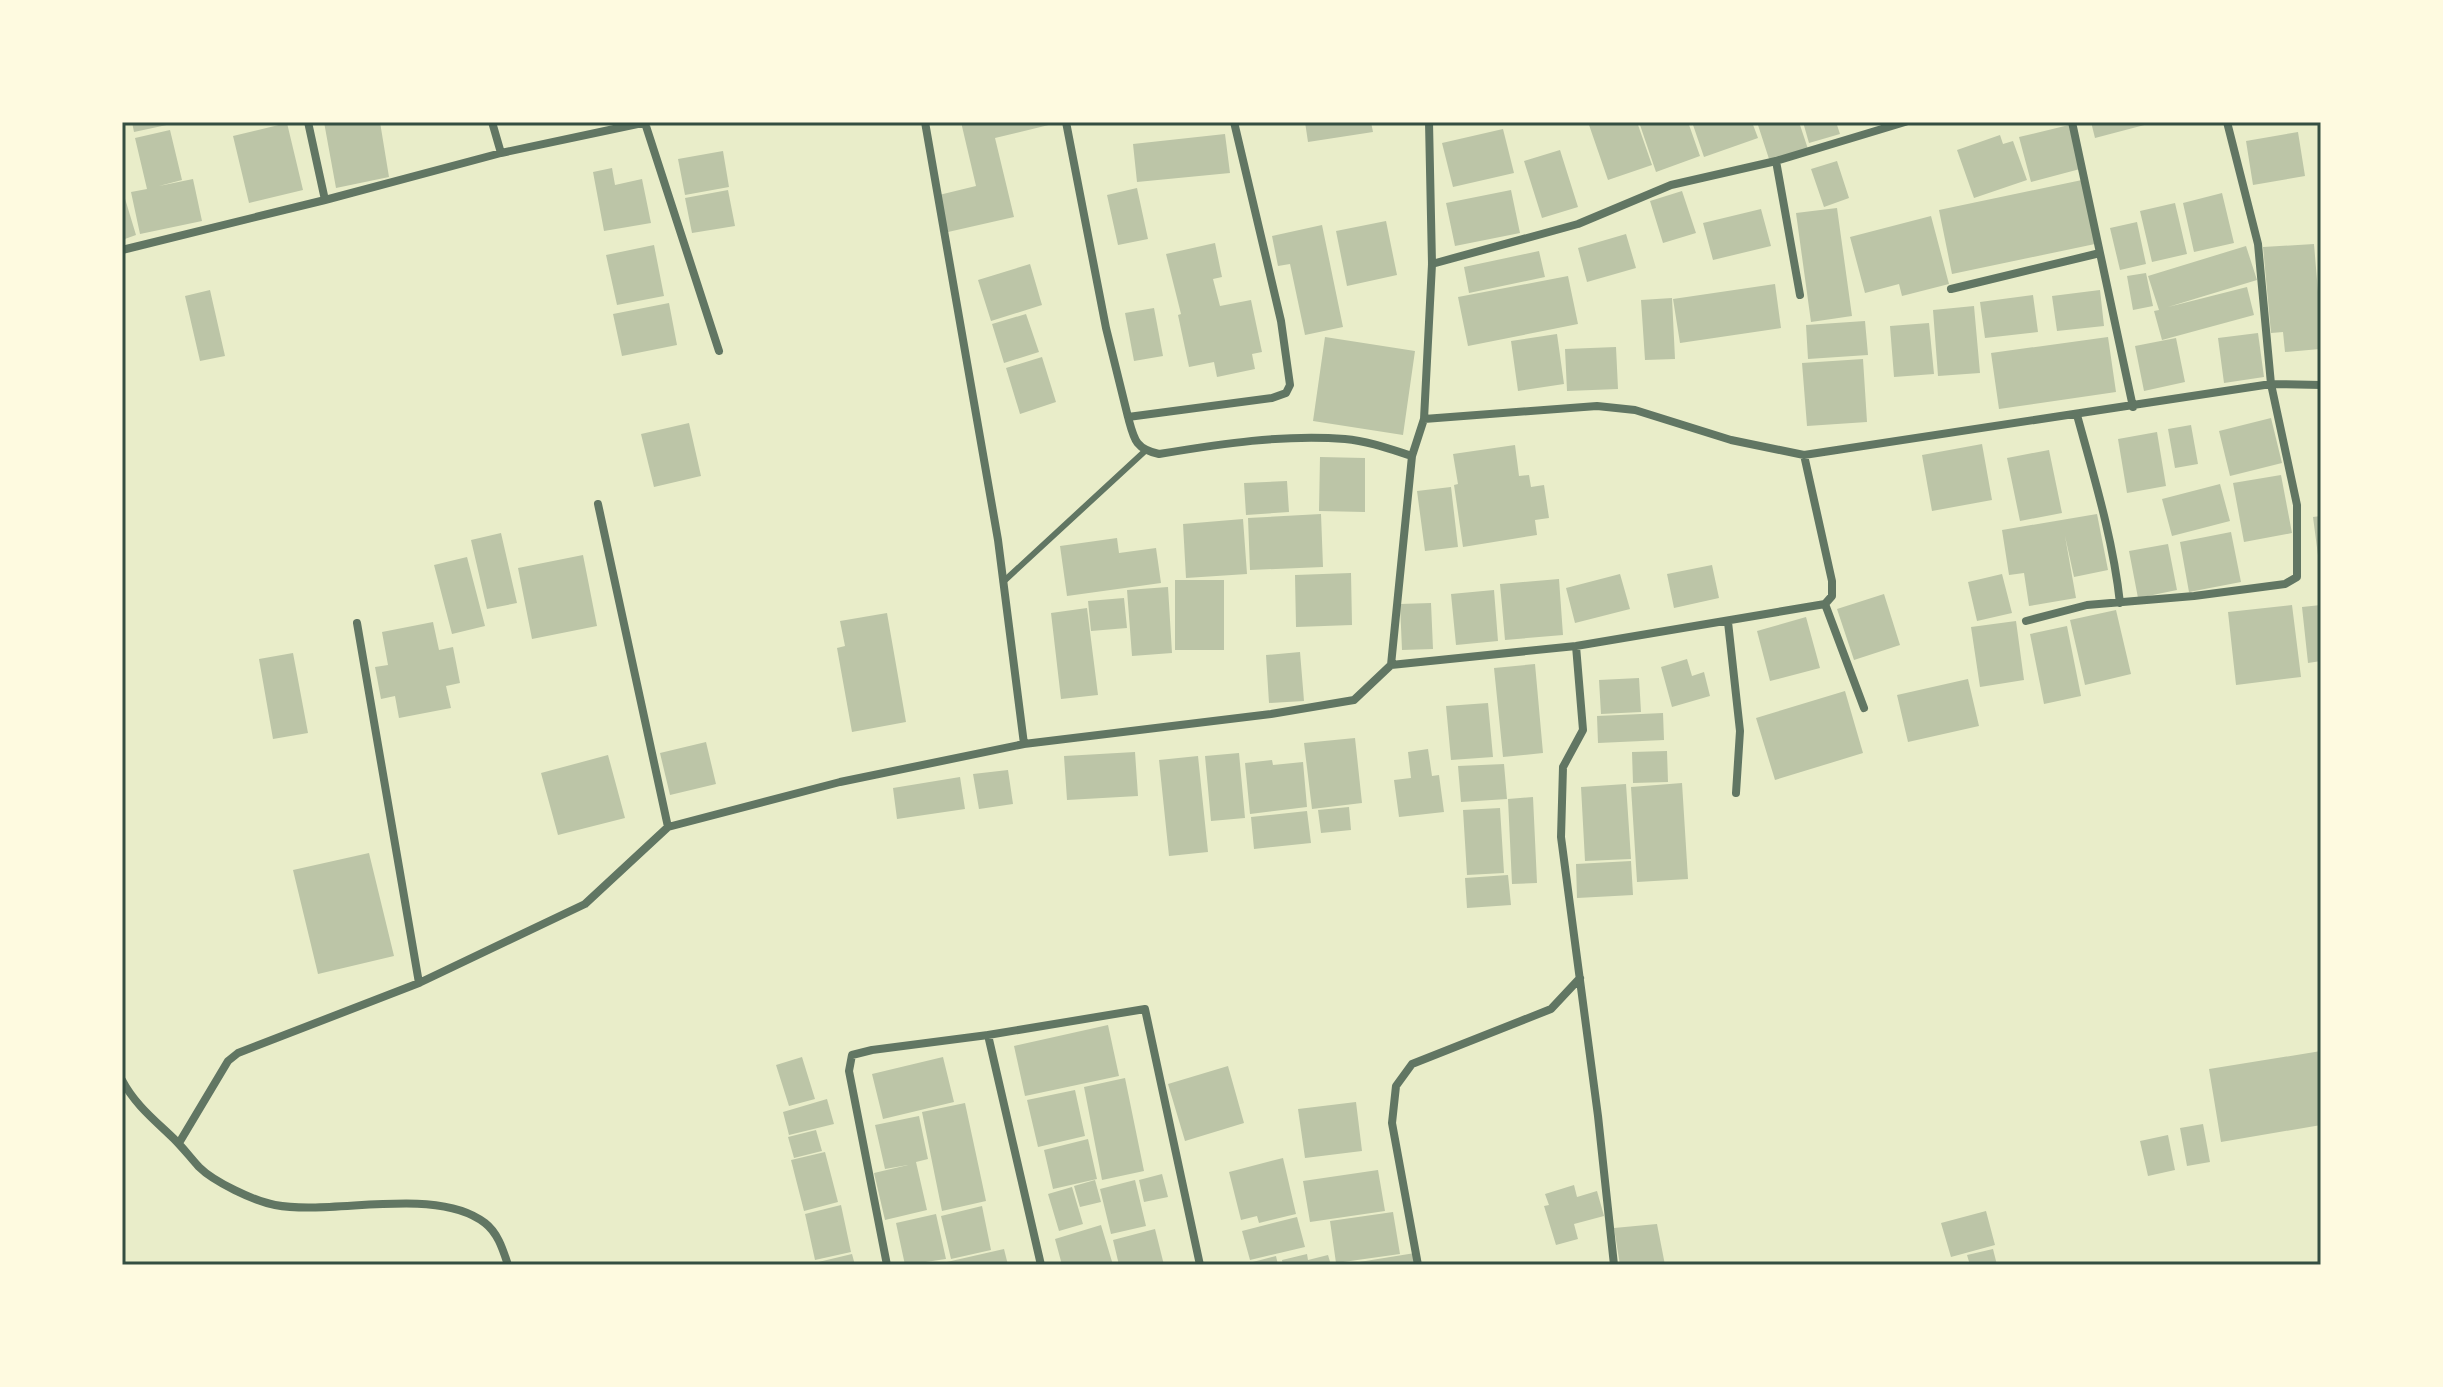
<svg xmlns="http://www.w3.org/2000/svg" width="2443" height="1387" font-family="Raleway,sans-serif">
	<rect width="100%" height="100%" fill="#e9edc9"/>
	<path fill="#bcc5a7" d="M132,122h44v1l-42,9z
		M324,122h56l9,55 -53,11z
		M961,122l96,1 -62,15 19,79 -66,15 -9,-37 37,-9z
		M1305,122h66l2,10 -65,10z
		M1588,122h49l15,43 -44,15z
		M1639,122h49l12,34 -44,16z
		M1692,122h60l6,16 -54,19z
		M1757,122h42l9,27 -38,13z
		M1803,122h33l4,12 -31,9z
		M2091,122h61v1l-57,15z
		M287,123l16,67 -54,13 -16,-67z
		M2069,125l11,44 -49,13 -12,-45z
		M1503,129l11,44 -61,14 -11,-44z
		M170,130l12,50 -23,6 34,-7 9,42 -62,13 -9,-42 16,-3 -12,-51z
		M2298,132l7,44 -52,9 -7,-44z
		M1225,134l5,39 -93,9 -4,-38z
		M2000,135l3,9 10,-3 14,39 -53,18 -17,-48z
		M1560,150l18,57 -36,11 -18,-57z
		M723,151l6,36 -44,8 -7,-36z
		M1837,161l12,37 -25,9 -13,-38z
		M612,168l3,17 27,-6 9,44 -47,8 -11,-59z
		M2082,180l13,64 -143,30 -13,-64z
		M1137,188l11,51 -30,6 -11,-50z
		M728,190l7,36 -43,7 -7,-35z
		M1511,190l9,43 -65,13 -9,-43z
		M1682,191l14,42 -33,10 -13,-42z
		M123,192l13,43 -14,5v-47z
		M2222,193l12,50 -40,9 -11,-49z
		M2175,203l12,51 -35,8 -12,-51z
		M1837,208l15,108 -41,6 -15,-109z
		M1761,209l10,37 -58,14 -10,-37z
		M1931,216l18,68 -47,12 -3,-12 -34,9 -15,-56z
		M1386,221l11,54 -50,11 -11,-55z
		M2137,222l9,42 -26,6 -10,-42z
		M1322,225l21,102 -38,8 -15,-71 -12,2 -6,-30z
		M1626,234l10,34 -49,14 -9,-34z
		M1215,243l7,34 -9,2 7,27 31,-6 11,52 -10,2 3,15 -38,8 -3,-15 -25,5 -11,-52 3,-1 -15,-60z
		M2314,244l7,84 -3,1 2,20 -35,3 -2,-20 -12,1 -8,-86z
		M654,245l10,51 -47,9 -11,-50z
		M2246,246l11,34 -89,27 79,-20 7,28 -92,25 -8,-29 5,-1 -11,-34z
		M1539,251l6,26 -76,16 -5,-26z
		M1030,264l12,41 -51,16 -13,-41z
		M2146,273l7,33 -20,4 -6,-34z
		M1568,276l10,48 -110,22 -10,-49z
		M1775,284l6,44 -101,15 -7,-44z
		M210,290l15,66 -25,5 -15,-65z
		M2100,290l4,36 -47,5 -5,-35z
		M2033,295l5,37 -53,6 -5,-36z
		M1672,298l3,61 -30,1 -4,-60z
		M669,303l8,42 -55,11 -9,-42z
		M1974,306l6,67 -42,3 -5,-66z
		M1154,308l9,48 -29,5 -9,-48z
		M1026,314l13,38 -35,11 -12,-39z
		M1865,321l3,34 -60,4 -2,-34z
		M1929,323l5,51 -40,3 -4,-51z
		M2258,333l6,44 -40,6 -6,-45z
		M1557,334l7,50 -46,7 -7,-50z
		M1325,337l90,14 -12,84 -90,-14z
		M2108,337l8,55 -117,17 -8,-56z
		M2176,338l9,44 -41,9 -9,-45z
		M1616,347l2,42 -51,2 -2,-42z
		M1042,357l14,45 -36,12 -14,-46z
		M1863,359l4,63 -60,4 -5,-63z
		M2271,418l11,45 -52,13 -11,-45z
		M689,423l12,53 -47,11 -13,-53z
		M2191,425l7,39 -23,4 -7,-39z
		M2157,432l9,54 -39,7 -9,-54z
		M1982,444l10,56 -60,11 -10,-56z
		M1515,445l4,31 10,-1 2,12 13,-2 5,33 -14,2 2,15 -74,12 -9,-62 4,-1 -5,-30z
		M2049,450l13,63 -42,8 -13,-63z
		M1320,457l45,1v54l-46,-1z
		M2281,475l11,58 -48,9 -11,-59z
		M1287,481l2,31 -43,3 -2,-32z
		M2220,484l10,37 -58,15 -10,-37z
		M1451,487l7,60 -33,4 -8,-60z
		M1321,514l2,53 -73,3 -2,-52z
		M2097,514l11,56 -34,7 -9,-41 11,62 -47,8 -5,-33 -15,2 -7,-45z
		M2321,516v47h-2l-6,-46z
		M1243,519l4,55 -61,4 -3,-54z
		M2231,532l10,50 -52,10 -9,-50z
		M501,533l16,70 -30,6 -16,-69z
		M1117,538l2,15 37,-5 5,35 -94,13 -7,-50z
		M2168,544l9,46 -39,8 -9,-47z
		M583,555l14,71 -65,13 -14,-71z
		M467,557l18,69 -33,8 -18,-69z
		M1712,565l7,33 -45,10 -7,-34z
		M1351,573l1,52 -56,2 -1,-52z
		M1620,574l10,35 -55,14 -9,-35z
		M2002,574l10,39 -35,8 -9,-39z
		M1559,579l4,56 -58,5 -5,-56z
		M1175,580h49v70h-49z
		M1168,587l4,66 -40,3 -5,-66z
		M1494,590l4,51 -42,4 -5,-51z
		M1884,594l16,51 -46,15 -17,-51z
		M1124,598l3,30 -36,3 -3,-30z
		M1431,603l2,46 -31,1 -2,-46z
		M2292,605l9,72 -65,8 -8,-73z
		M2321,605v56l-13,2 -6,-56z
		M1087,608l11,87 -37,4 -10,-86z
		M2116,610l15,64 -46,11 -15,-65z
		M887,613l19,109 -54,10 -15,-84 8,-2 -5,-25z
		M1806,617l14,51 -50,13 -13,-50z
		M2016,621l8,59 -44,7 -9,-60z
		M433,622l6,28 14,-3 7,36 -14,3 5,22 -52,10 -4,-22 -14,3 -6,-32 13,-2 -6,-33z
		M2067,626l14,70 -37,8 -14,-70z
		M1300,652l4,49 -35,2 -3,-48z
		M293,653l15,80 -35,6 -14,-80z
		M1687,659l5,17 12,-4 6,24 -38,11 -11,-40z
		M1535,664l8,89 -40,4 -9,-89z
		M1639,678l2,34 -40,2 -2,-34z
		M1968,679l11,47 -71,16 -11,-47z
		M1845,691l18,62 -88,27 -19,-62z
		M1488,703l5,54 -42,3 -5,-54z
		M1663,713l1,27 -66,3 -1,-27z
		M1355,738l7,65 -50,6 -8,-66z
		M706,742l10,42 -46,11 -10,-42z
		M1428,749l4,27 7,-1 5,37 -45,5 -5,-37 17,-2 -3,-26z
		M1667,751l1,31 -35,1 -1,-31z
		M1135,752l3,44 -71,4 -3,-44z
		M1239,753l6,65 -34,3 -6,-65z
		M608,755l17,63 -67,17 -17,-62z
		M1198,756l10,96 -39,4 -10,-96z
		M1272,760l1,5 30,-3 4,45 -57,7 -5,-51z
		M1504,764l3,35 -46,3 -3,-36z
		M1008,770l5,34 -34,5 -6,-35z
		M960,777l5,32 -68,10 -4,-31z
		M1682,783l6,96 -51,3 -6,-95z
		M1626,784l5,75 -46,2 -4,-74z
		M1533,797l4,86 -25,1 -4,-85z
		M1349,807l2,23 -30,3 -3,-23z
		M1500,808l4,65 -37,2 -4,-65z
		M1307,811l4,32 -57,6 -3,-32z
		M369,853l25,103 -76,18 -25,-104z
		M1631,861l2,34 -56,3 -1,-34z
		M1508,875l3,30 -44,3 -2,-30z
		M1108,1025l11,51 -94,20 -11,-50z
		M2321,1051v74l-100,17 -12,-73z
		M802,1057l13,42 -26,7 -13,-41z
		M943,1057l11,45 -71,17 -11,-45z
		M1228,1066l16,57 -59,18 -17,-57z
		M1125,1078l19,93 -42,9 -18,-93z
		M1075,1090l10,46 -47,11 -11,-47z
		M827,1099l7,25 -45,11 -6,-23z
		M1356,1102l6,49 -57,7 -7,-49z
		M965,1103l21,98 -44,10 -20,-99z
		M919,1116l9,43 -12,3 11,48 -42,10 -11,-47 34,-8 -23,4 -10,-44z
		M2203,1124l7,38 -23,4 -7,-38z
		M816,1130l6,21 -28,7 -6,-21z
		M2168,1135l7,35 -27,6 -8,-35z
		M1088,1139l9,40 -44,10 -9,-39z
		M825,1152l13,50 -34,9 -13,-51z
		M1283,1158l13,56 -37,9 -2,-7 -16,4 -12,-48z
		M1378,1170l7,41 -75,11 -7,-41z
		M1162,1174l6,23 -24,5 -5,-22z
		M1095,1180l6,22 -21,5 -6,-21z
		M1135,1180l11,46 -35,8 -11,-45z
		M1574,1185l3,12 20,-6 7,25 -30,8 4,15 -22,6 -12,-39 5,-1 -4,-11z
		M1072,1187l11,37 -24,7 -11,-37z
		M841,1205l10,47 -36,8 -10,-46z
		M982,1206l9,44 -40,9 -10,-43z
		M1986,1211l9,34 -44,12 -10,-34z
		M1393,1212l7,42 -64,9 -6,-42z
		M936,1214l10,45 -41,6 -9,-42z
		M1297,1217l8,30 -55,13 -8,-29z
		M1657,1224l8,41h-45l-6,-37z
		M1101,1225l12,40h-51l-7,-26z
		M1155,1229l9,36h-45l-6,-25z
		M1004,1249l4,16h-70v-1z
		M1993,1249l4,16h-27l-3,-10z
		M1415,1253l2,12h-64v-2z
		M852,1254l3,11h-45v-1z
		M1307,1254l1,6 20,-5 3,10h-48l-1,-5z
		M1276,1256l2,9h-33v-1z"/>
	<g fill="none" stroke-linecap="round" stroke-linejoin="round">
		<path stroke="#617663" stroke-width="6" d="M1003,582l142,-131"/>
		<path stroke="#617663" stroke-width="8" d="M308,122l17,78
			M492,122l9,31
			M925,122l73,418 26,204
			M1066,122l40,206 22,89 144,-19 14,-5 4,-8 -9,-64 -47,-199
			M2072,122l28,131
			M645,123l74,228
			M1776,161l24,134
			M122,250l203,-50 176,-47 146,-31
			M1432,264l146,-40 93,-39 105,-24 129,-39
			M1951,289l149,-36 33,154
			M2077,415c17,62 36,124 43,188
			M1128,417c6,22 7,32 31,37 62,-10 124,-20 186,-15 23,2 45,10 67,17
			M1424,419l173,-13 38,4 96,30 73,15 467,-71 50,1
			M1804,455l28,126v15l-7,8
			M598,504l70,323
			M1825,604l39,104
			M2026,621l61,-16 107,-9 91,-12 12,-7v-72l-26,-121 -13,-140 -31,-122
			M1728,622l12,109 -4,62
			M357,623l62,360
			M1576,646l7,84 -20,37 -2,70 37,279 16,149
			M1391,665l185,-19 249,-42
			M988,1035l53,230
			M122,1080c12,23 30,38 48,55 11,10 19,21 29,32 15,15 55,34 76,38 59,11 161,-20 210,18 13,10 18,27 23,42
			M179,1143l49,-82 10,-8 181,-70 166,-79 83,-77 172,-45 184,-38 247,-30 83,-14 37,-35 21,-209 12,-37 8,-155 -3,-142
			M887,1265l-38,-194 3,-16 20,-5 116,-15 157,-26 55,256
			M1418,1265l-26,-142 4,-37 16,-22 139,-55 29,-31"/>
	</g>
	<rect width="2443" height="1387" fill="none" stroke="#fefae0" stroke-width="248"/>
	<rect x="124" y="124" width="2195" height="1139" fill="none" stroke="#344e41" stroke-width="3"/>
</svg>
